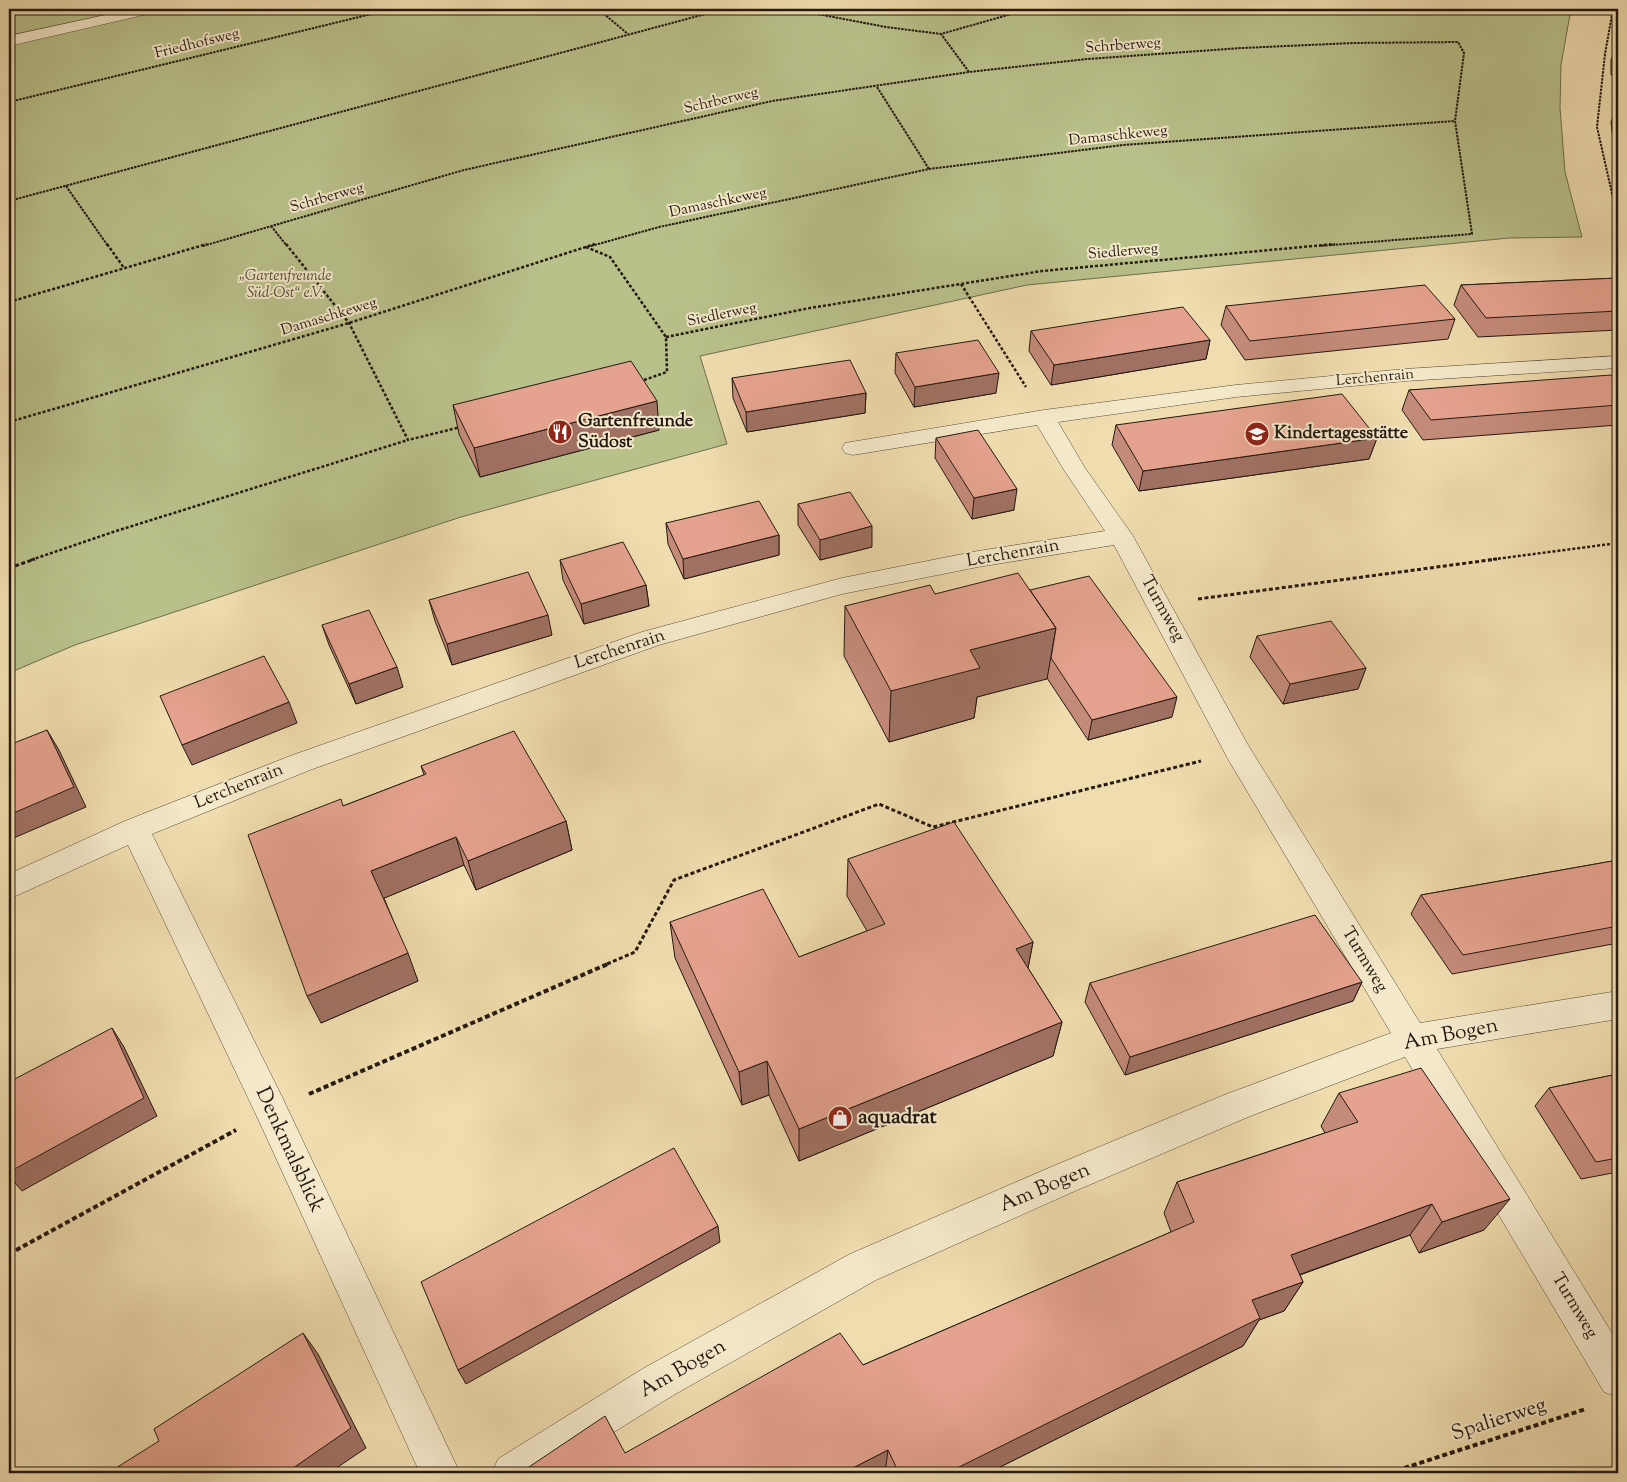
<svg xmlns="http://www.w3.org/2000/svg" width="1627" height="1482" font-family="'Sorts Mill Goudy',serif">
	<rect width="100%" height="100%" fill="#f0ddaf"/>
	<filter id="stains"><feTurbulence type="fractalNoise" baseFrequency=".004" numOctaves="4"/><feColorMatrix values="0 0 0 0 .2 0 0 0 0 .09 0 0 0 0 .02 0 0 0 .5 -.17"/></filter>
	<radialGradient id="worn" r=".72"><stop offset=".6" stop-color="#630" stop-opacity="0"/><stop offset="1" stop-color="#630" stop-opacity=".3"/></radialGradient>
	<path fill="#b9c18b" stroke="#6e6d4e" d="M9,9h1562l-10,56 -1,43 5,64 17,65 -73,1 -482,47 -327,71 27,88 -266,73 -386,128 -66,28z"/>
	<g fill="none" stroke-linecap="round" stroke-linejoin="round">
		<defs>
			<path id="minor" d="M133,9h26l-2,3 -5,1 -143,33v-10z
				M1618,356v12l-213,13 -169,16 -178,25 27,46 48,68 115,209 172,278 198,-32v28l-181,30 181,294v54l-14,-5 -199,-335 -157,60 -173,74 -199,89 -204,116 -124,77h-56l6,-14 146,-91 206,-114 201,-87 173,-72 167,-62 -163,-274 -114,-214 -136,22 -136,27 -183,51 -349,125 -158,64 131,265 177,374h-40l-161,-352 -131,-276 -119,54v-25l116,-53 165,-65 352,-124 200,-54 136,-27 127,-20 -41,-61 -27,-45 -184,30 -8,-2 -3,-5 3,-5 199,-33 192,-25 169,-16z"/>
		</defs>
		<use href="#minor" stroke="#574a38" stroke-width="1"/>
		<path stroke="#241911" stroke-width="2" stroke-dasharray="2.5 1" stroke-linecap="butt" d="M598,9l30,25
			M791,9l95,18 55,7
			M1613,9l-8,45 -8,73 21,93
			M969,72l-28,-38 88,-25
			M877,87l52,82
			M9,102l383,-93
			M66,186l42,60
			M9,201l715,-192
			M271,226l16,20
			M203,246l261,-76 308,-69 197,-29 118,-13 155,-11 111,-5 105,-1 6,11 -9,68 17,113 -153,12
			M591,246l68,-19 270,-58 194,-24 332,-24"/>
		<path stroke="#241911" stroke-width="2.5" stroke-dasharray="3 2" stroke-linecap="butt" d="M107,244l17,24
			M286,244l63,79 59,117 53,-13
			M586,247l24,10 56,80 1,35 -26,9
			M961,284l65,103
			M9,302l198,-58
			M666,337l144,-29 232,-37 293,-27
			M9,422l340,-99 246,-79
			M31,560l85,-29 292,-91
			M1488,560l130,-17"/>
		<path stroke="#241911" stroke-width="3" stroke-dasharray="4 2.5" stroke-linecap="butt" d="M9,568l26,-9
			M1198,599l299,-40
			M607,964l28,-12 39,-72 205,-76 54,23 268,-66"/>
		<path stroke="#241911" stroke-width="4" stroke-dasharray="5 3" stroke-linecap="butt" d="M309,1094l301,-131
			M9,1254l227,-124
			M1389,1473l197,-64"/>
		<use href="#minor" fill="#f5e9cb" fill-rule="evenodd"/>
	</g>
	<path fill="#c58b7a" stroke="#241911" d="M1618,42v34l-7,-1v-15z
		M1618,104v36h-5l-2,-18z
		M1618,278v52l-140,7 -24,-32 7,-20z
		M1226,306l229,13 -7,20 -203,21 -24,-35z
		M1031,331l179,9 -4,19 -155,26 -22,-34z
		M896,353l100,40 -82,14 -19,-34z
		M732,378l134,15 -1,20 -118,19 -14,-34z
		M1618,383v42l-195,15 -21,-30 7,-20z
		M453,405l206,25 -179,47 -21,-43z
		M1116,425l261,13 -8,21 -230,32 -27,-46z
		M936,438l78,72 -42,9 -37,-61z
		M798,504l74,43 -52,13 -22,-35z
		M666,523l113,12v20l-95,24 -16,-35z
		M560,560l86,25 3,21 -65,18 -21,-44z
		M1030,590l142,127 -84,23 -41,-62 -70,19 -3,21 -85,24 -45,-86 1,-50 90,-12z
		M429,600l123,35 -100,30 -17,-44z
		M322,625l81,62 -47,17 -27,-59z
		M1257,636l109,32 -8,21 -75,15 -33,-47z
		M421,766l145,55 6,29 -96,40 -12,-25 -80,33 34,83 -97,42 22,-217 81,-31z
		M848,859l185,83 -5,26 34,54 -9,34 -254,105 -30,-66 -27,10 -67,-147 -5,-36 129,35 68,-26 -20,-35z
		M1618,860v83l-166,31 -41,-60 10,-19z
		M1362,982l-9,19 -228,74 -40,-73 5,-19z
		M1618,1074v98l-37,7 -46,-73 14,-18z
		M1339,1093l145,137 -65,23 -9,-18 -110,40 3,7 -19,29 -25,9 -16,26 -255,127h-468l105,-20 238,-88 308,-133 -7,-19 13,-31 148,-49 -4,-7z"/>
	<path fill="#a07163" stroke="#241911" d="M1210,340l-4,19 -155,26 3,-20z
		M999,373l-3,20 -82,14 1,-20z
		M866,393l-1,20 -118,19 -1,-20z
		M657,401l2,29 -179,47 -6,-29z
		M1377,438l-8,21 -230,32 4,-20z
		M1017,489l-3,21 -42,9 2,-21z
		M872,526v21l-52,13v-20z
		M779,535v20l-95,24 -1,-20z
		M646,585l3,21 -65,18 -3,-20z
		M548,615l4,20 -100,30 -5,-21z
		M1056,628l-9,51 -70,18 -3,21 -85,24 2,-51 79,-41z
		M397,667l6,20 -47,17 -7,-20z
		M1366,668l-8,21 -75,15 7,-20z
		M1177,697l-5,20 -84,23 4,-20z
		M289,702l8,21 -105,42 -10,-20z
		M47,730l12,20 27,57 -77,33v-25z
		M566,821l6,29 -96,40 -8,-29z
		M456,837l8,28 -82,34 -11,-28z
		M1033,942l-7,36 -10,-29z
		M408,953l10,28 -97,42 -14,-27z
		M1362,982l-9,19 -228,74 5,-18z
		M1062,1022l-9,34 -254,105v-32z
		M112,1028l12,19 33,69 -135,75 -13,-15v-4z
		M767,1061l2,34 -27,10 -3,-33z
		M1510,1199l-26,31 -65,23 23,-31z
		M1432,1204l-22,31 -137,49 18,-29z
		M718,1226l2,16 -254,142 -8,-14z
		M1303,1282l-19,29 -25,9 -16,26 -255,127h-41l305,-173z
		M303,1333l15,21 48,94 -37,25h-43z
		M888,1450l-3,23h-42z"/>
	<path fill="#e5a28e" stroke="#241911" d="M1618,278v33l-132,7 -25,-33z
		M1425,285l30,34 -205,22 -24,-35z
		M1183,307l27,33 -156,25 -23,-34z
		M978,340l21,33 -84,14 -19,-34z
		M850,360l16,33 -120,19 -14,-34z
		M631,361l26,40 -183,47 -21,-43z
		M1611,375l7,8v22l-187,15 -22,-30z
		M1342,394l35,44 -234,33 -27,-46z
		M978,430l39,59 -43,9 -38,-60z
		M850,492l22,34 -52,14 -22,-36z
		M759,501l20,34 -96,24 -17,-36z
		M623,542l23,43 -65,19 -21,-44z
		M528,572l20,43 -101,29 -18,-44z
		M1018,573l38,55 -86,22 10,18 -89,23 -46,-85 85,-21 5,9z
		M1089,576l88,121 -85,23 -41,-62 5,-30 -26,-38z
		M369,610l28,57 -48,17 -27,-59z
		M1331,621l35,47 -76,16 -33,-48z
		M264,656l25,46 -107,43 -22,-49z
		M47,730l27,57 -65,28v-70z
		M514,731l52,90 -98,40 -12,-24 -85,34 37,82 -101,43 -59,-161 93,-36 2,7 83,-32 -5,-8z
		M954,822l79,120 -17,7 46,73 -263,107 -32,-68 -28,11 -69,-150 93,-33 36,68 86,-33 -37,-65z
		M1618,860v66l-155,29 -42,-60z
		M1315,915l47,67 -232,75 -40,-74z
		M112,1028l32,70 -135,74v-90z
		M1421,1068l89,131 -68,23 -10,-18 -141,51 12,27 -51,18 8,18 -313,155h-48l-11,-23 -45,23h-323l85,-57 20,37 215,-120 23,32 331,-143 -17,-40 181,-60 -19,-29z
		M1618,1074v84l-22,4 -47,-74z
		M674,1148l44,78 -260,144 -37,-88z
		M303,1333l48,95 -65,45h-178l51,-32 -5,-12z"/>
	<defs>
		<symbol id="restaurant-disc" viewBox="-11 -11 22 22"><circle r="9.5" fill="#8f2418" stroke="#f5e9cb"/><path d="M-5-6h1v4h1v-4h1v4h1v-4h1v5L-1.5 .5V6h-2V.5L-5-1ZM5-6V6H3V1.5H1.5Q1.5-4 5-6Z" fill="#fff"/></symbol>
		<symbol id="school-disc" viewBox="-11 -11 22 22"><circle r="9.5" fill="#8f2418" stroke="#f5e9cb"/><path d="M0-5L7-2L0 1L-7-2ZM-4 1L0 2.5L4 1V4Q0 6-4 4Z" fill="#fff"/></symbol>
		<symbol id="shop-disc" viewBox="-11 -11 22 22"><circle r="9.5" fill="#8f2418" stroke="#f5e9cb"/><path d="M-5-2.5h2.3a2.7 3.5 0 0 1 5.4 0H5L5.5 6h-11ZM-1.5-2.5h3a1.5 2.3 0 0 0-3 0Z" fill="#fff"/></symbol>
	</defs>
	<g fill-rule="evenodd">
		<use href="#restaurant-disc" x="546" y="418" width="28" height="28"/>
		<use href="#school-disc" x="1243" y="420" width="28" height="28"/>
		<use href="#shop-disc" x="826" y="1104" width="28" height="28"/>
	</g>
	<g text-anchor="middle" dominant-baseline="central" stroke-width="4" stroke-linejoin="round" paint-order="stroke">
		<g font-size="15" fill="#241911" stroke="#f5e9cb">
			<text transform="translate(197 44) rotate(-14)">Friedhofsweg</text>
			<text transform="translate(1123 46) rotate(-4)">Schrberweg</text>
			<text transform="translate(721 101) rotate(-13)">Schrberweg</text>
			<text transform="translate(1118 136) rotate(-6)">Damaschkeweg</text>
			<text transform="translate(327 198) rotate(-16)">Schrberweg</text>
			<text transform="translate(718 203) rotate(-12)">Damaschkeweg</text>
			<text transform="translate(1123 252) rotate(-5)">Siedlerweg</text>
			<text transform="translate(722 315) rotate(-12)">Siedlerweg</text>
			<text transform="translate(329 317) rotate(-17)">Damaschkeweg</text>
			<text transform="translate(1375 378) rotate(-5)">Lerchenrain</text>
		</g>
		<g font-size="15" font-style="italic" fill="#514b36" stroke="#f5e9cb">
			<text x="285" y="276">„Gartenfreunde<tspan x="285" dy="17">Süd-Ost“ e.V.</tspan></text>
		</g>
		<g font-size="18" font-weight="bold" fill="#241911" stroke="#f5e9cb" text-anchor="start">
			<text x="578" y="422">Gartenfreunde<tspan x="578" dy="21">Südost</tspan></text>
			<text x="1274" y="434">Kindertagesstätte</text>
		</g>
		<g font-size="18" fill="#241911" stroke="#f5e9cb">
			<text transform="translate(1013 554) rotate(-10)">Lerchenrain</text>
			<text transform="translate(1162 609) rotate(61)">Turmweg</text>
			<text transform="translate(620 650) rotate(-18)">Lerchenrain</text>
			<text transform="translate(239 787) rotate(-22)">Lerchenrain</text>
			<text transform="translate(1364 960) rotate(59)">Turmweg</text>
			<text transform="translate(1574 1306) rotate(59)">Turmweg</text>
		</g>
		<g font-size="21" fill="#241911" stroke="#f5e9cb">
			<text transform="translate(1451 1035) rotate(-11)">Am Bogen</text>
			<text transform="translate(289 1150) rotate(65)">Denkmalsblick</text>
			<text transform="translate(1045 1188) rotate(-23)">Am Bogen</text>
			<text transform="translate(683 1369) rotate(-30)">Am Bogen</text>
			<text transform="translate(1499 1420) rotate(-18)">Spalierweg</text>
		</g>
		<g font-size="21" font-weight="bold" fill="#241911" stroke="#f5e9cb" text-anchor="start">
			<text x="858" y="1118">aquadrat</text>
		</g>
	</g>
	<rect width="1627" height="1482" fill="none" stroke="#f0ddaf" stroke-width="30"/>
	<rect x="10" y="10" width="1607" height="1462" fill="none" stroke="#241911" stroke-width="2.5"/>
	<rect x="15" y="15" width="1597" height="1452" fill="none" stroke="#241911"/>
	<rect width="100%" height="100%" filter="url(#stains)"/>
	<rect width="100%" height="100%" fill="url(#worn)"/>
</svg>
